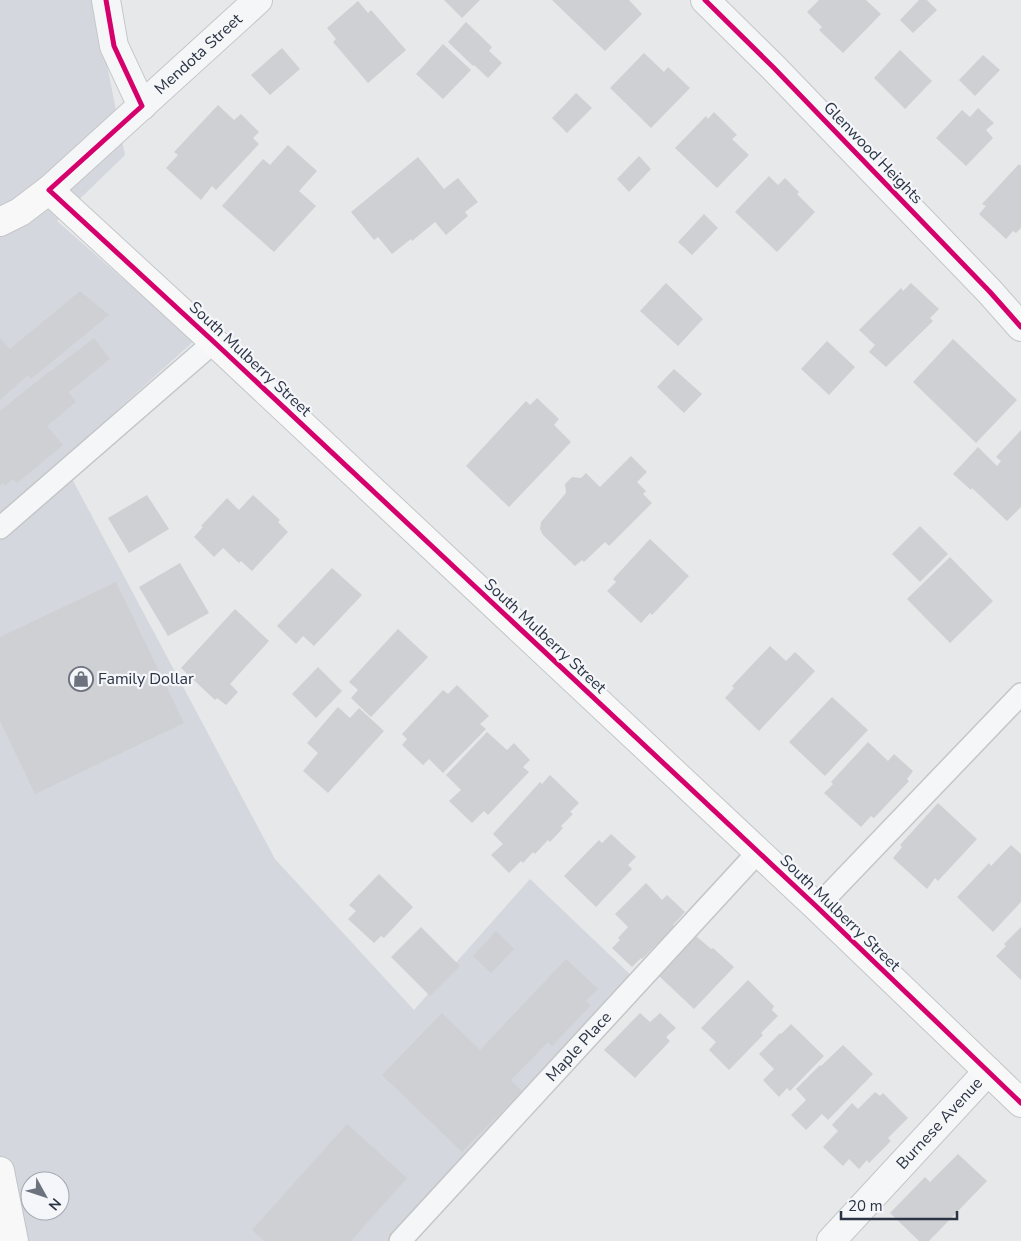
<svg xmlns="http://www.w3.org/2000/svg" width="1021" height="1241" font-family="'Nunito Sans',sans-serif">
	<rect width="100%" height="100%" fill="#e6e8ea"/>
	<path fill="#d4d7dd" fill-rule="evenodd" d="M0,0h94l31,155 -68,66 137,120 -132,119 213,399 139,151 116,-131 106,101 -235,261h-401zM30,1181h30v30h-30z"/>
	<path fill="#ced0d3" d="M444,0h36l-18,18z
		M552,0h77l13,14 -37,37z
		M819,0h47l15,14 -38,39 -24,-23 3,-3 -15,-15z
		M919,0h8l10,10 -24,23 -13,-13z
		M358,1l10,12 3,-3 35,40 -38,33 -35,-41 3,-3 -9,-11z
		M466,22l26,25 -3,4 13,12 -14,15 -14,-13 -1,1 -25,-24z
		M443,44l28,26 -28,29 -27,-25z
		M282,48l18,21 -30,26 -19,-20z
		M900,50l32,31 -27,28 -31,-31z
		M644,53l20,19 4,-5 22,21 -39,40 -41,-40z
		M983,55l17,15 -25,26 -16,-16z
		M576,93l16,15 -25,25 -15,-15z
		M218,105l16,15 7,-6 18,18 -6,6 6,6 -43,46 -4,-4 -11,14 -35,-32 12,-13 -4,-3z
		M978,108l16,15 -8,7 7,8 -27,28 -30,-28 26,-28 8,7z
		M714,112l23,23 -5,4 17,16 -32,33 -42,-40 31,-32 2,3z
		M288,145l29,26 -18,20 17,15 -42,46 -52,-46 41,-47 7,6z
		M639,156l12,13 -22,23 -12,-13z
		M418,157l26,32 14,-11 20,24 -13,10 3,4 -22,19 -11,-13 -23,19 -1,-2 -19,15 -14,-17 -4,3 -23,-28z
		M1019,164l2,2v62l-5,5 -3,-2 -7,8 -27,-25 7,-8 -4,-2z
		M769,176l9,9 7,-7 14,14 -2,2 18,18 -38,40 -42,-40z
		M704,214l14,14 -26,27 -14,-13z
		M666,283l37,36 -25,27 -38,-35z
		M911,283l28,26 -9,9 3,3 -47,46 -17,-15 6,-7 -16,-15 42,-42 2,3z
		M80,291l29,24 -78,64 -3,-4 -28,25v-62l10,11z
		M94,338l16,21 -41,33 7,10 -29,24 16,19 -46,38 -4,-4 -8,7 -2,-3 -3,3v-75l51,-41v1z
		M953,339l64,61 -41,43 -63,-61z
		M827,341l28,26 -26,28 -28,-26z
		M674,369l28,25 -18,19 -27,-26z
		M537,398l22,21 -5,6 17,17 -62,65 -43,-41 60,-65 4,4z
		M1021,430v77l-14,14 -35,-33 -1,2 -18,-16 25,-27 19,19 4,-5 -5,-4z
		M631,456l16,16 -10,10 9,9 -3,3 9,9 -43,43 -4,-4 -21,20 -2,-2 -7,6 -32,-31 -3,-6 1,-7 25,-29 -1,-9 7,-7 9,1 5,-5 14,14z
		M147,495l22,34 -40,24 -21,-35z
		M253,495l27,25 -2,2 10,10 -36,39 -11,-10 -2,2 -16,-15 -9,9 -20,-20 9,-10 -2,-1 26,-28 12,12z
		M920,526l28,28 -28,28 -28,-28z
		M650,539l39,37 -37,39 -2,-2 -9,10 -34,-32 9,-9 -3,-3z
		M950,557l43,44 -43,42 -43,-44z
		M180,563l29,50 -41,23 -29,-49z
		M332,568l30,27 -48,51 -11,-10 -7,8 -19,-18z
		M116,582l68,141 -149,71 -35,-73v-84z
		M235,609l34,32 -39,43 8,8 -12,13 -9,-7 -2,2 -34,-32z
		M398,629l30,28 -57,60 -20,-19 7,-8 -9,-8z
		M770,646l16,15 9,-9 20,19 -56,60 -34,-33 9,-10 -2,-2z
		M318,667l24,24 -26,27 -24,-24z
		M457,685l32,31 -9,8 6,5 -43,44 -14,-14 -6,6 -21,-20 5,-6 -5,-5 41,-44 5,4z
		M832,697l36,33 -43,46 -36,-34z
		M338,707l12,11 9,-10 25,23 -56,62 -25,-22 15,-18 -11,-10z
		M487,732l20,18 7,-7 16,17 -7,7 6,5 -41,43 -4,-4 -12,12 -23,-22 12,-11 -15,-15z
		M868,742l20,19 6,-7 19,17 -6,8 2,2 -35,37 -3,-2 -10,11 -37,-34 9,-9 -2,-2z
		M550,775l29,28 -9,9 3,2 -12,12 2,2 -13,14 -2,-2 -13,14 -2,-2 -10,11 -2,-2 -12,12 -18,-18 12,-11 -10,-10 47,-52 2,2z
		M938,803l39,36 -39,42 -3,-3 -8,11 -34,-31 9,-11 -2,-2z
		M611,834l25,23 -8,8 4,4 -36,38 -32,-31 35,-36 3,3z
		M1011,845l10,9v48l-28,30 -36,-35 32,-34 2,3z
		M379,874l34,33 -29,31 -3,-2 -7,7 -26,-24 8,-8 -7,-6z
		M646,883l16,17 5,-5 18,17 -12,13 2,1 -33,33 -1,-1 -9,9 -20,-19 8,-8 -2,-2 10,-11 -13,-13z
		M421,927l39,39 -30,30 -39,-39z
		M1021,927v53l-25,-24 10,-10 -2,-2z
		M496,931l18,18 -23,24 -18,-17z
		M696,936l15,13 2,-1 21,19 -40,42 -36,-34 32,-34 1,1z
		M566,959l32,30 -12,12 5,4 -39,41 -4,-4 -37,38 11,11 -60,61 -80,-77 60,-62 38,37z
		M748,980l26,26 -2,4 6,6 -17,17 2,2 -34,35 -20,-20 7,-8 -15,-14z
		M640,1013l10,9 10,-9 16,15 -10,9 4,4 -35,37 -31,-28z
		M791,1024l33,32 -34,35 -3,-3 -8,9 -16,-17 11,-11 -15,-15 21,-21 1,1z
		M843,1045l30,29 -45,46 -6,-6 -16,16 -15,-15 15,-15 -10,-11 24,-24 1,1z
		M875,1092l5,4 3,-3 25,25 -20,20 3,3 -22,22 -2,-3 -8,9 -10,-10 -6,7 -20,-19 15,-16 -6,-6 20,-22 6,6z
		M347,1124l60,54 -56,63h-87l-12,-11z
		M958,1154l29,27 -58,60h-10l-29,-28 35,-36 5,5z"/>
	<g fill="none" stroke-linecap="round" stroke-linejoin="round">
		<defs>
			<g id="lane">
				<path d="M0,528l214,-186"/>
				<path d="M817,907l204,-213"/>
				<path id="s1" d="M400,1241l358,-389"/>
			</g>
			<g id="street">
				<path d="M106,0l8,46 28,60"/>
				<path d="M705,0l68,67 217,225 31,35"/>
				<path id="s2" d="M49,190l209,-190"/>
				<path id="s3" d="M831,1241l157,-170"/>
			</g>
			<path id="secondary" d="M0,222l20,-10 29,-22 165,152 603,565 204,196"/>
			<path id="primary" d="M0,1171l14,70"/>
		</defs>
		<use href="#lane" stroke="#c4c6c8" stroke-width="24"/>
		<use href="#street" stroke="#c4c6c8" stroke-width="30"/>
		<use href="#secondary" stroke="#c4c6c8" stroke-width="30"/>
		<use href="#primary" stroke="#c2c5c8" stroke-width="30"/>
		<use href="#lane" stroke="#f5f6f7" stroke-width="21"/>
		<use href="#street" stroke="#f5f6f7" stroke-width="28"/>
		<use href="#secondary" stroke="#f8f8f8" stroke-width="28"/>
		<use href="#primary" stroke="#f8f8f8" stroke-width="28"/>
		<defs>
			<path id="cycleway" d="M106,0l8,46 28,60 -93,84 165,152 603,565 204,196
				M705,0l68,67 217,225 31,35"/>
		</defs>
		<use href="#cycleway" stroke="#f4f6f9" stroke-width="8"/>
		<use href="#cycleway" stroke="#d6006c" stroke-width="5"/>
	</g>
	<defs>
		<symbol id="shop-ring" viewBox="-11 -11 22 22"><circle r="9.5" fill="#f4f6f9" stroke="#6c737f" stroke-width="1.5"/><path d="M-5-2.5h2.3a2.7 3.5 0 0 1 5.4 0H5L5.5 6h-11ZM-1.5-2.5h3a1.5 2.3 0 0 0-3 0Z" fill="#6c737f"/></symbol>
	</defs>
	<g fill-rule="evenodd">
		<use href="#shop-ring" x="67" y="665" width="28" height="28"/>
	</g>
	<g text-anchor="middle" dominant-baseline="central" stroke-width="4.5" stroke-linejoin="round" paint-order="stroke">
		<g font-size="16" fill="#2b3445" stroke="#f4f6f9">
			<text stroke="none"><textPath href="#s2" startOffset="202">Mendota Street</textPath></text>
			<text transform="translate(873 153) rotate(46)">Glenwood Heights</text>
			<text transform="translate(250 359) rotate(43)">South Mulberry Street</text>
			<text transform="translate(545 636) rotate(43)">South Mulberry Street</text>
			<text transform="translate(840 913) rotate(44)">South Mulberry Street</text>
			<text stroke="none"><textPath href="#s1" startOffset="264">Maple Place</textPath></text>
			<text stroke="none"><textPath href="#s3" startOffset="160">Burnese Avenue</textPath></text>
		</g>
		<g font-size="16" fill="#2b3445" stroke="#f4f6f9" text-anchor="start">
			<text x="98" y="679">Family Dollar</text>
		</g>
	</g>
	<g transform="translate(45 1196) rotate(130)"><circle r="24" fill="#f4f6f9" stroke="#a4a8b1"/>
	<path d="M0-4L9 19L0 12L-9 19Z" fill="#6c737f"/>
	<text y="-8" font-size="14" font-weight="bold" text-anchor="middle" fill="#2b3445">N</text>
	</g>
	<path d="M841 1211v8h116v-8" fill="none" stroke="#2b3445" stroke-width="2.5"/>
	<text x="848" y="1211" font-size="15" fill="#2b3445" stroke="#f4f6f9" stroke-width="4" paint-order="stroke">20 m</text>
</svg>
